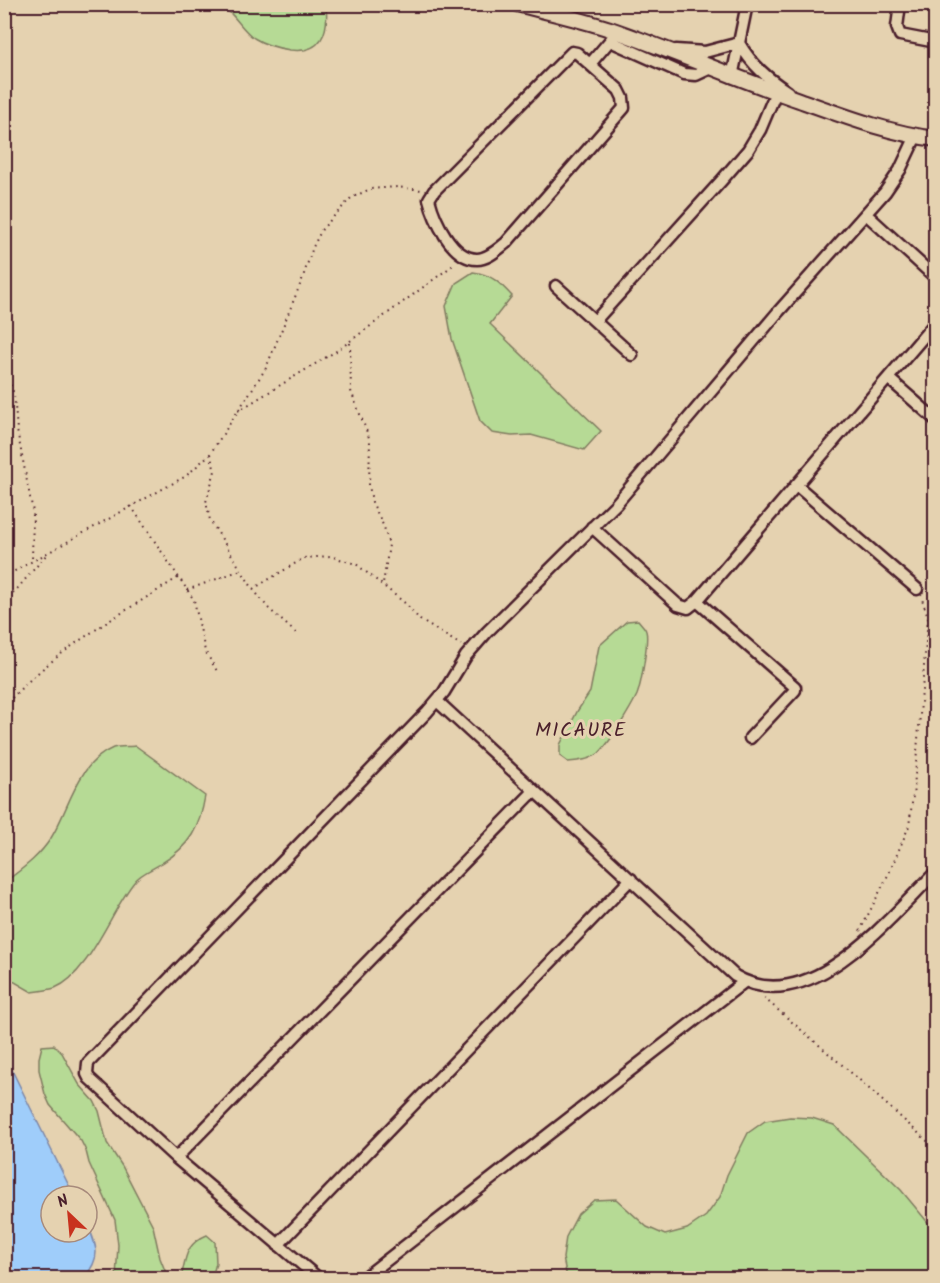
<svg xmlns="http://www.w3.org/2000/svg" width="940" height="1283" font-family="Kalam,sans-serif">
	<rect width="100%" height="100%" fill="#e5d2b0"/>
	<filter id="ink" filterUnits="userSpaceOnUse"><feTurbulence type="fractalNoise" baseFrequency=".0167" numOctaves="2"/><feDisplacementMap in="SourceGraphic" scale="12" xChannelSelector="R" yChannelSelector="G"/><feConvolveMatrix kernelMatrix="1 2 1 2 8 2 1 2 1" color-interpolation-filters="sRGB"/></filter>
	<g filter="url(#ink)">
		<path fill="#b6da95" stroke="#807c60" stroke-width="1.5" d="M221,5h105c3,27 -4,49 -36,45 -13,-2 -25,-5 -36,-12 -13,-9 -19,-24 -33,-33z
			M473,272c18,2 27,11 39,24l-22,28 111,107 -17,19 -53,-15 -19,1 -20,-3 -12,-12 -28,-82 -6,-33 10,-23z
			M638,620c3,4 7,7 8,11 3,9 -5,54 -9,64 -6,13 -28,49 -38,58 -9,7 -20,8 -31,9l-8,-6v-11l18,-35 12,-18 9,-46 28,-25z
			M136,746l69,50c-5,31 -15,50 -43,67 -9,6 -21,10 -27,18 -23,27 -46,94 -80,107 -7,2 -15,3 -23,4l-19,-11 -8,-11v-88c18,-14 34,-25 46,-44 19,-30 25,-74 62,-90 6,-2 16,-1 23,-2z
			M54,1045l8,8 17,31 15,17 5,10 8,32 15,23 31,60 7,32 8,20h-52l2,-33 -3,-25 -26,-57 -3,-12 -5,-10 -31,-36 -5,-11 -6,-24v-12l3,-12z
			M790,1117l22,1 22,7 67,65 34,41v47h-368l-4,-20 3,-21 12,-23 16,-14 22,-1 31,28 18,8 22,-6 19,-13 14,-19 7,-22 21,-42 17,-12z
			M207,1235l8,7 1,21 -4,15h-31c5,-20 4,-34 26,-43z"/>
		<path fill="#9fcdfa" stroke="#7d87a7" stroke-width="1.5" d="M4,1054l70,142h-23v36h36v-9c10,24 15,34 -3,55h-79z"/>
		<g fill="none" stroke-linecap="round" stroke-linejoin="round">
			<defs>
				<path id="minor" d="M808,4h7
					M900,4l-3,23 3,8 36,7
					M610,41l74,33 12,1 15,-7
					M676,50l29,2 34,-9c13,22 28,35 49,49
					M572,52l5,1 42,37 4,8 1,10 -118,135c-8,6 -18,16 -29,16 -25,0 -43,-40 -48,-60l5,-8z
					M590,64l23,-27
					M732,77l15,-73
					M866,214l70,64
					M556,286l76,69
					M595,321l127,-141 26,-30 12,-20 16,-38
					M888,378l48,42
					M796,485l121,104
					M592,527l86,78 10,3 9,-7 239,-279
					M697,601l98,86v3l-45,48
					M437,701l298,275c74,44 154,-58 201,-104
					M176,1158l358,-367
					M278,1245l353,-366
					M318,1278l-142,-120 -87,-80 -2,-4 1,-11 339,-351 17,-20 22,-36 21,-24 129,-128 163,-193 106,-119 15,-22 16,-34
					M364,1278l380,-296"/>
				<path id="tertiary" d="M517,4c31,8 63,15 93,25 64,22 125,49 189,71 45,16 89,33 137,39"/>
			</defs>
			<use href="#minor" stroke="#4a1f2b" stroke-width="15"/>
			<use href="#tertiary" stroke="#4a1f2b" stroke-width="18"/>
			<path stroke="#4a1f2b" stroke-width="2" stroke-dasharray="1.5 4.5" stroke-linecap="butt" d="M350,343l1,48 19,49 -1,45 3,17 12,25 5,18 -6,39
				M4,368l10,26 3,36 16,82 -1,49
				M238,411l100,-61 118,-87
				M210,454l5,17 -9,31 4,18 43,69 16,20 29,26
				M131,506l63,94 11,51 12,20
				M4,577l182,-101 24,-22 56,-86 36,-88 11,-33 9,-18 29,-31 19,-9 27,-2 25,3
				M253,589l51,-31 26,-2 26,8 50,40 14,16 41,25
				M187,590l54,-20
				M4,601l13,-12 30,-35
				M4,707c45,-54 116,-92 175,-130
				M860,931l30,-60 19,-45 5,-38 14,-171 -6,-18
				M764,998l91,78 81,73"/>
			<use href="#minor" stroke="#e5d2b0" stroke-width="10"/>
			<use href="#tertiary" stroke="#e5d2b0" stroke-width="14"/>
		</g>
	</g>
	<g text-anchor="middle" dominant-baseline="central" stroke-width="6" stroke-linejoin="round" paint-order="stroke">
		<g font-size="20" letter-spacing="1.5" fill="#4a1f2b" stroke="#e5d2b0">
			<text x="581" y="731">MICAURE</text>
		</g>
	</g>
	<rect width="940" height="1283" fill="none" stroke="#e5d2b0" stroke-width="24"/>
	<rect x="12" y="12" width="916" height="1259" fill="none" stroke="#4a1f2b" stroke-width="2" filter="url(#ink)"/>
	<g transform="translate(69 1214) rotate(334)"><circle r="28" fill="#e5d2b0" stroke="#a78a7b" stroke-width="1.5"/>
	<path d="M0-4.5L10 22L0 15L-10 22Z" fill="#c8321e"/>
	<text y="-9" font-size="16" font-weight="bold" text-anchor="middle" fill="#4a1f2b">N</text>
	</g>
</svg>
